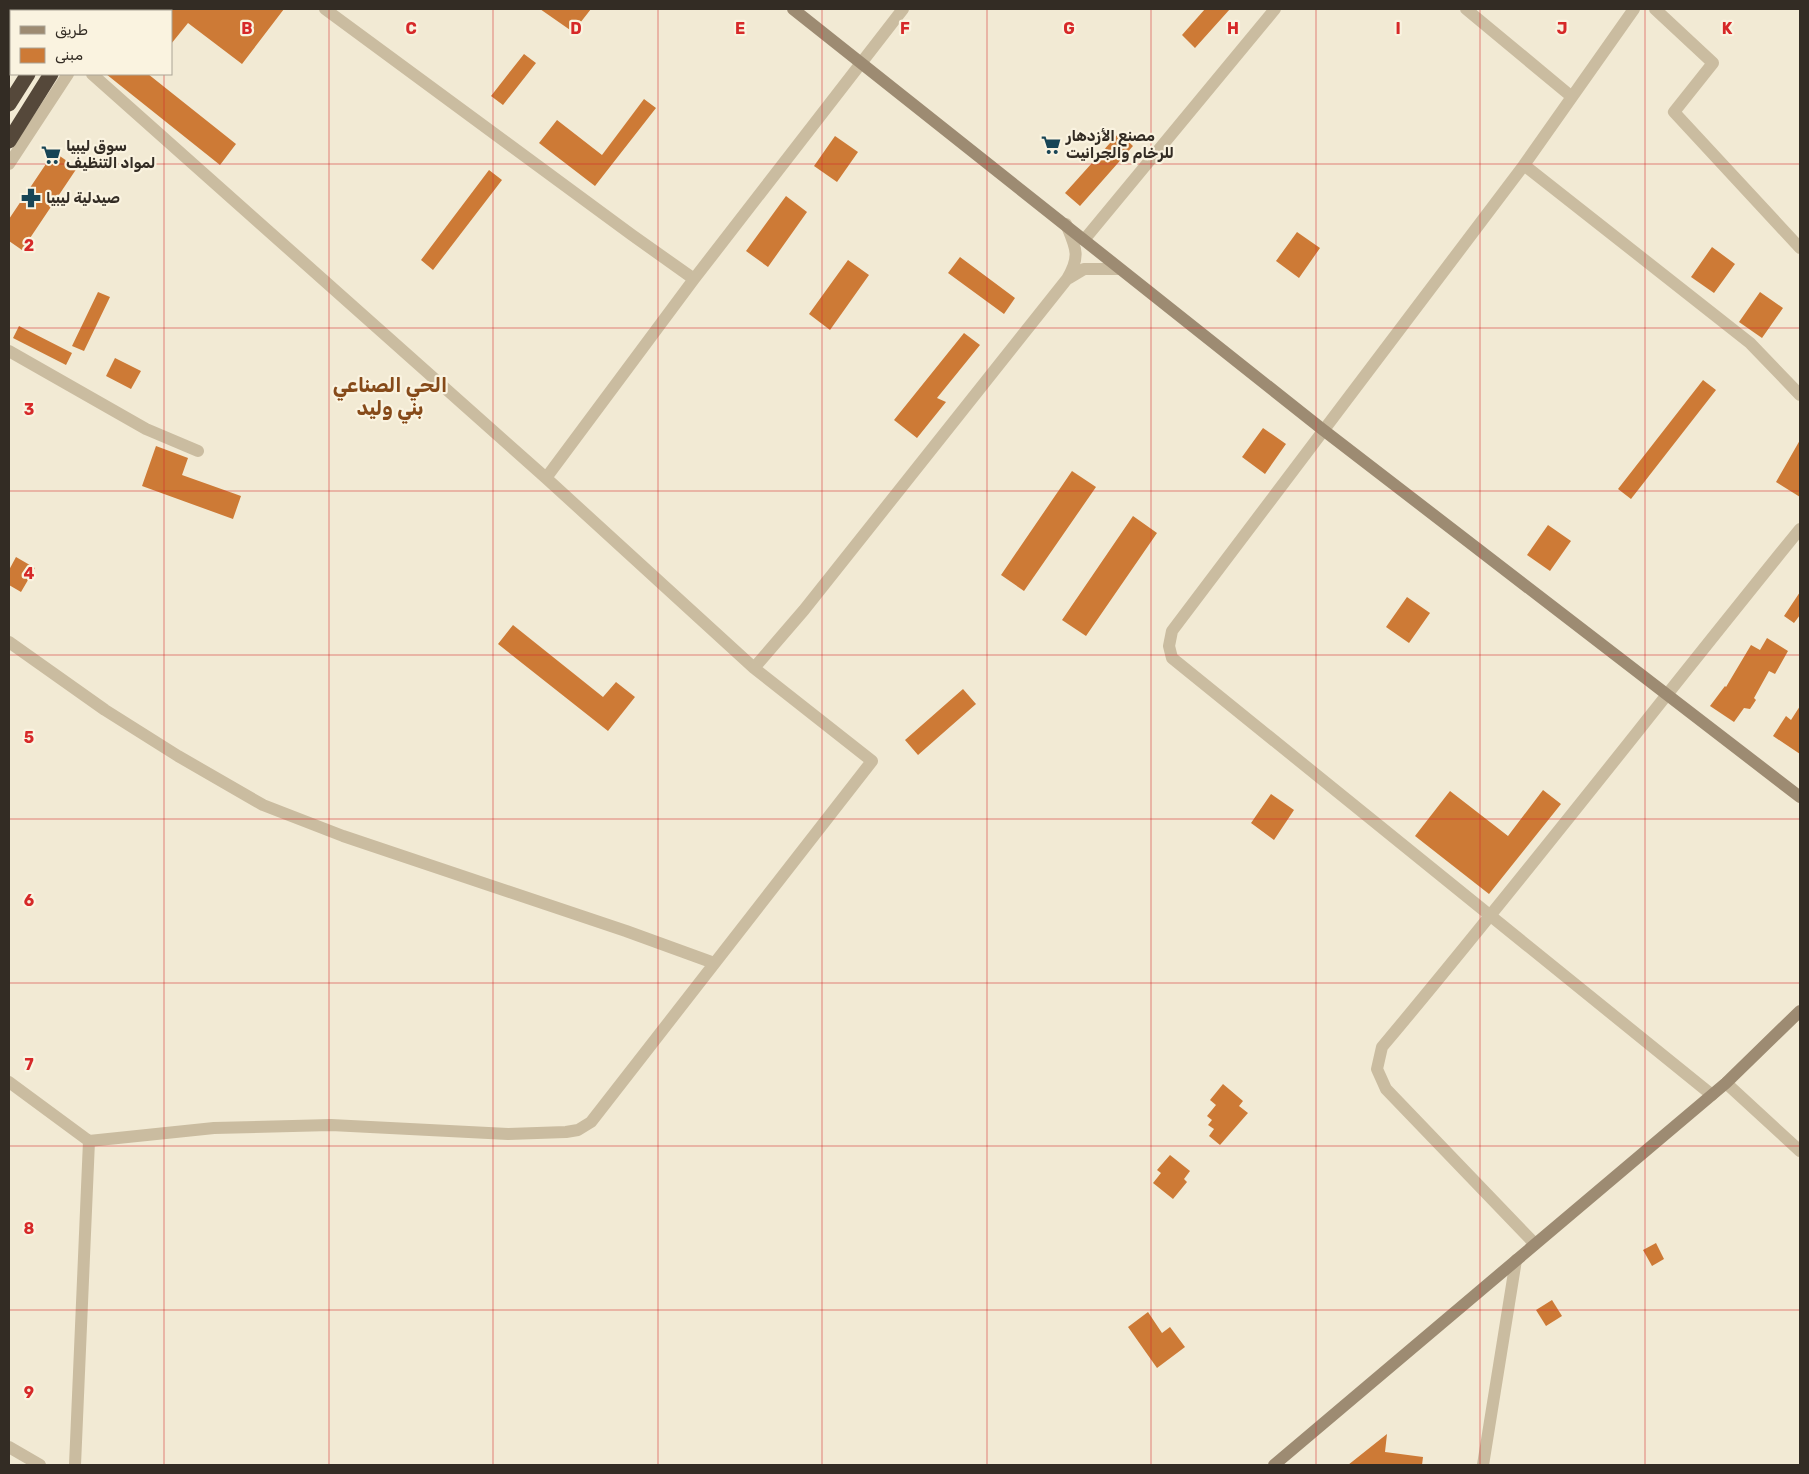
<svg xmlns="http://www.w3.org/2000/svg" width="1809" height="1474" font-family="Rubik,'Noto Naskh Arabic',sans-serif">
	<rect width="100%" height="100%" fill="#f2ead4"/>
	<path fill="#cd7a36" d="M170,9h114l-42,55 -54,-41 -17,21z
		M540,9h51l-18,23z
		M1205,9h25l-35,39 -13,-13z
		M524,54l12,9 -33,42 -12,-9z
		M106,74h42l88,70 -16,21z
		M644,99l12,9 -61,78 -56,-43 18,-23 45,35z
		M1119,133l14,13 -53,60 -15,-13z
		M835,136l23,16 -21,30 -23,-16z
		M54,152l23,16 -55,82 -13,-9v-22z
		M489,170l13,10 -69,90 -12,-10z
		M786,196l21,16 -39,55 -22,-16z
		M1297,232l23,16 -21,30 -23,-17z
		M1712,247l23,17 -21,29 -23,-16z
		M960,257l55,41 -11,16 -56,-41z
		M848,260l21,15 -39,55 -21,-16z
		M98,292l12,5 -26,54 -12,-5z
		M1760,292l23,16 -21,30 -23,-16z
		M19,326l53,27 -6,12 -53,-27z
		M964,333l16,12 -43,53 9,4 -29,36 -23,-18z
		M115,358l26,13 -10,18 -25,-13z
		M1703,380l13,10 -85,109 -13,-10z
		M1263,428l23,16 -21,30 -23,-17z
		M1800,440v57l-24,-15z
		M156,446l32,12 -6,17 59,21 -8,23 -91,-33z
		M1072,471l24,16 -72,104 -23,-16z
		M1133,516l24,17 -71,103 -24,-16z
		M1548,525l23,16 -21,30 -23,-16z
		M16,557l19,11 -14,24 -12,-7v-15z
		M1800,592v23l-6,8 -10,-7z
		M1407,597l23,16 -21,30 -23,-16z
		M513,625l90,72 13,-15 19,15 -27,34 -110,-87z
		M1767,638l21,13 -13,23 -6,-3 -15,27 2,2 -6,9 -6,-1 -10,14 -24,-16 15,-20 1,1 25,-42 9,5z
		M963,689l13,15 -58,51 -13,-15z
		M1800,706v48l-27,-18 13,-20 5,4z
		M1543,790l18,14 -72,90 -74,-58 35,-45 58,45z
		M1271,794l23,16 -20,30 -23,-17z
		M1223,1084l20,17 -4,5 9,7 -28,32 -11,-9 5,-7 -6,-4 4,-5 -5,-4 9,-11 -6,-5z
		M1170,1155l20,16 -6,8 3,3 -14,17 -20,-16 8,-10 -4,-3z
		M1656,1243l8,16 -12,7 -9,-16z
		M1552,1300l10,16 -16,10 -10,-16z
		M1148,1312l14,21 8,-6 15,20 -28,21 -29,-41z
		M1387,1434l-2,18 38,5 -1,8h-74z"/>
	<g fill="none" stroke-linecap="round" stroke-linejoin="round">
		<path stroke="#cabca0" stroke-width="12" d="M325,9l307,226 62,44
			M1466,9l106,88
			M1634,9l-110,156 -352,466 -3,15 3,12 540,437
			M1655,9l58,54 -39,49 126,136
			M109,11l1,-2
			M9,164l59,-90
			M1524,165l226,178 50,52
			M1084,240l191,-231
			M1069,278l15,-9h34
			M9,351l137,78 52,22
			M546,478l148,-199 209,-270
			M9,642l96,68 73,46 85,49 80,31 283,95 88,32
			M754,668l50,-58 263,-331c14,-23 9,-31 -1,-55
			M9,1082l80,59 -14,324
			M1726,1083l74,68
			M89,1141l125,-13 117,-3 177,9 58,-2 12,-2 13,-8 281,-361 -118,-93 -208,-190 -454,-404
			M1535,1244l-149,-155 -9,-20 5,-22c143,-170 278,-346 418,-518
			M9,1447l31,18
			M1483,1465l33,-205"/>
		<path stroke="#9d8b72" stroke-width="12" d="M793,9l529,420 478,368
			M1274,1465l452,-382 74,-72"/>
		<path stroke="#55483a" stroke-width="15" d="M70,11l2,-2
			M91,11l1,-2
			M9,104l19,-30
			M9,141l42,-67"/>
	</g>
	<path fill="none" stroke="#d62828" stroke-width="1" stroke-opacity="0.55" d="M164,9v2M329,9v1456M493,9v1456M658,9v1456M822,9v1456M987,9v1456M1151,9v1456M1316,9v1456M1480,9v1456M1645,9v1456M164,74v1391M9,164h1791M9,328h1791M9,491h1791M9,655h1791M9,819h1791M9,983h1791M9,1146h1791M9,1310h1791"/>
	<defs>
		<symbol id="supermarket-bare" viewBox="-9 -9 18 18"><path d="M-6-5.5h2.5l.6 2H6L4.5 2H-2.5L-4.4-4H-6ZM-1.5 3.2a1.3 1.3 0 1 0 .1 0ZM3 3.2a1.3 1.3 0 1 0 .1 0Z" fill="#184556" stroke="#faf3e0" stroke-width="2.5" paint-order="stroke"/></symbol>
		<symbol id="pharmacy-bare" viewBox="-9 -9 18 18"><path d="M-2-6h4v4h4v4h-4v4h-4v-4h-4v-4h4Z" fill="#184556" stroke="#faf3e0" stroke-width="2.5" paint-order="stroke"/></symbol>
	</defs>
	<g fill-rule="evenodd">
		<use href="#supermarket-bare" x="1037" y="131" width="28" height="28"/>
		<use href="#supermarket-bare" x="37" y="141" width="28" height="28"/>
		<use href="#pharmacy-bare" x="17" y="184" width="28" height="28"/>
	</g>
	<g text-anchor="middle" dominant-baseline="central" stroke-width="4.5" stroke-linejoin="round" paint-order="stroke">
		<g font-size="15" font-weight="bold" fill="#332c24" stroke="#faf3e0" text-anchor="start">
			<text x="1066" y="136">مصنع الأزدهار<tspan x="1066" dy="17">للرخام والجرانيت</tspan></text>
			<text x="66" y="146">سوق ليبيا<tspan x="66" dy="17">لمواد التنظيف</tspan></text>
			<text x="46" y="198">صيدلية ليبيا</text>
		</g>
		<g font-size="20" font-weight="bold" fill="#864a19" stroke="#faf3e0">
			<text x="390" y="385">الحي الصناعي<tspan x="390" dy="23">بني وليد</tspan></text>
		</g>
	</g>
	<g font-size="16" text-anchor="middle" font-weight="bold" fill="#d62828" stroke="#faf3e0" stroke-width="4.5" stroke-linejoin="round" paint-order="stroke">
		<text x="247" y="34">B</text>
		<text x="411" y="34">C</text>
		<text x="576" y="34">D</text>
		<text x="740" y="34">E</text>
		<text x="905" y="34">F</text>
		<text x="1069" y="34">G</text>
		<text x="1233" y="34">H</text>
		<text x="1398" y="34">I</text>
		<text x="1562" y="34">J</text>
		<text x="1727" y="34">K</text>
		<text x="29" y="251">2</text>
		<text x="29" y="415">3</text>
		<text x="29" y="579">4</text>
		<text x="29" y="743">5</text>
		<text x="29" y="906">6</text>
		<text x="29" y="1070">7</text>
		<text x="29" y="1234">8</text>
		<text x="29" y="1398">9</text>
	</g>
	<rect width="1809" height="1474" fill="none" stroke="#332c24" stroke-width="20"/>
	<rect x="10" y="10" width="162" height="65" fill="#faf3e0" stroke="#aaa395"/>
	<rect x="20" y="26" width="25" height="8" fill="#9d8b72" stroke="#aaa395"/>
	<text x="55" y="35" font-size="15" fill="#332c24">طريق</text>
	<rect x="20" y="48" width="25" height="15" fill="#cd7a36" stroke="#aaa395"/>
	<text x="55" y="60" font-size="15" fill="#332c24">مبنى</text>
</svg>
